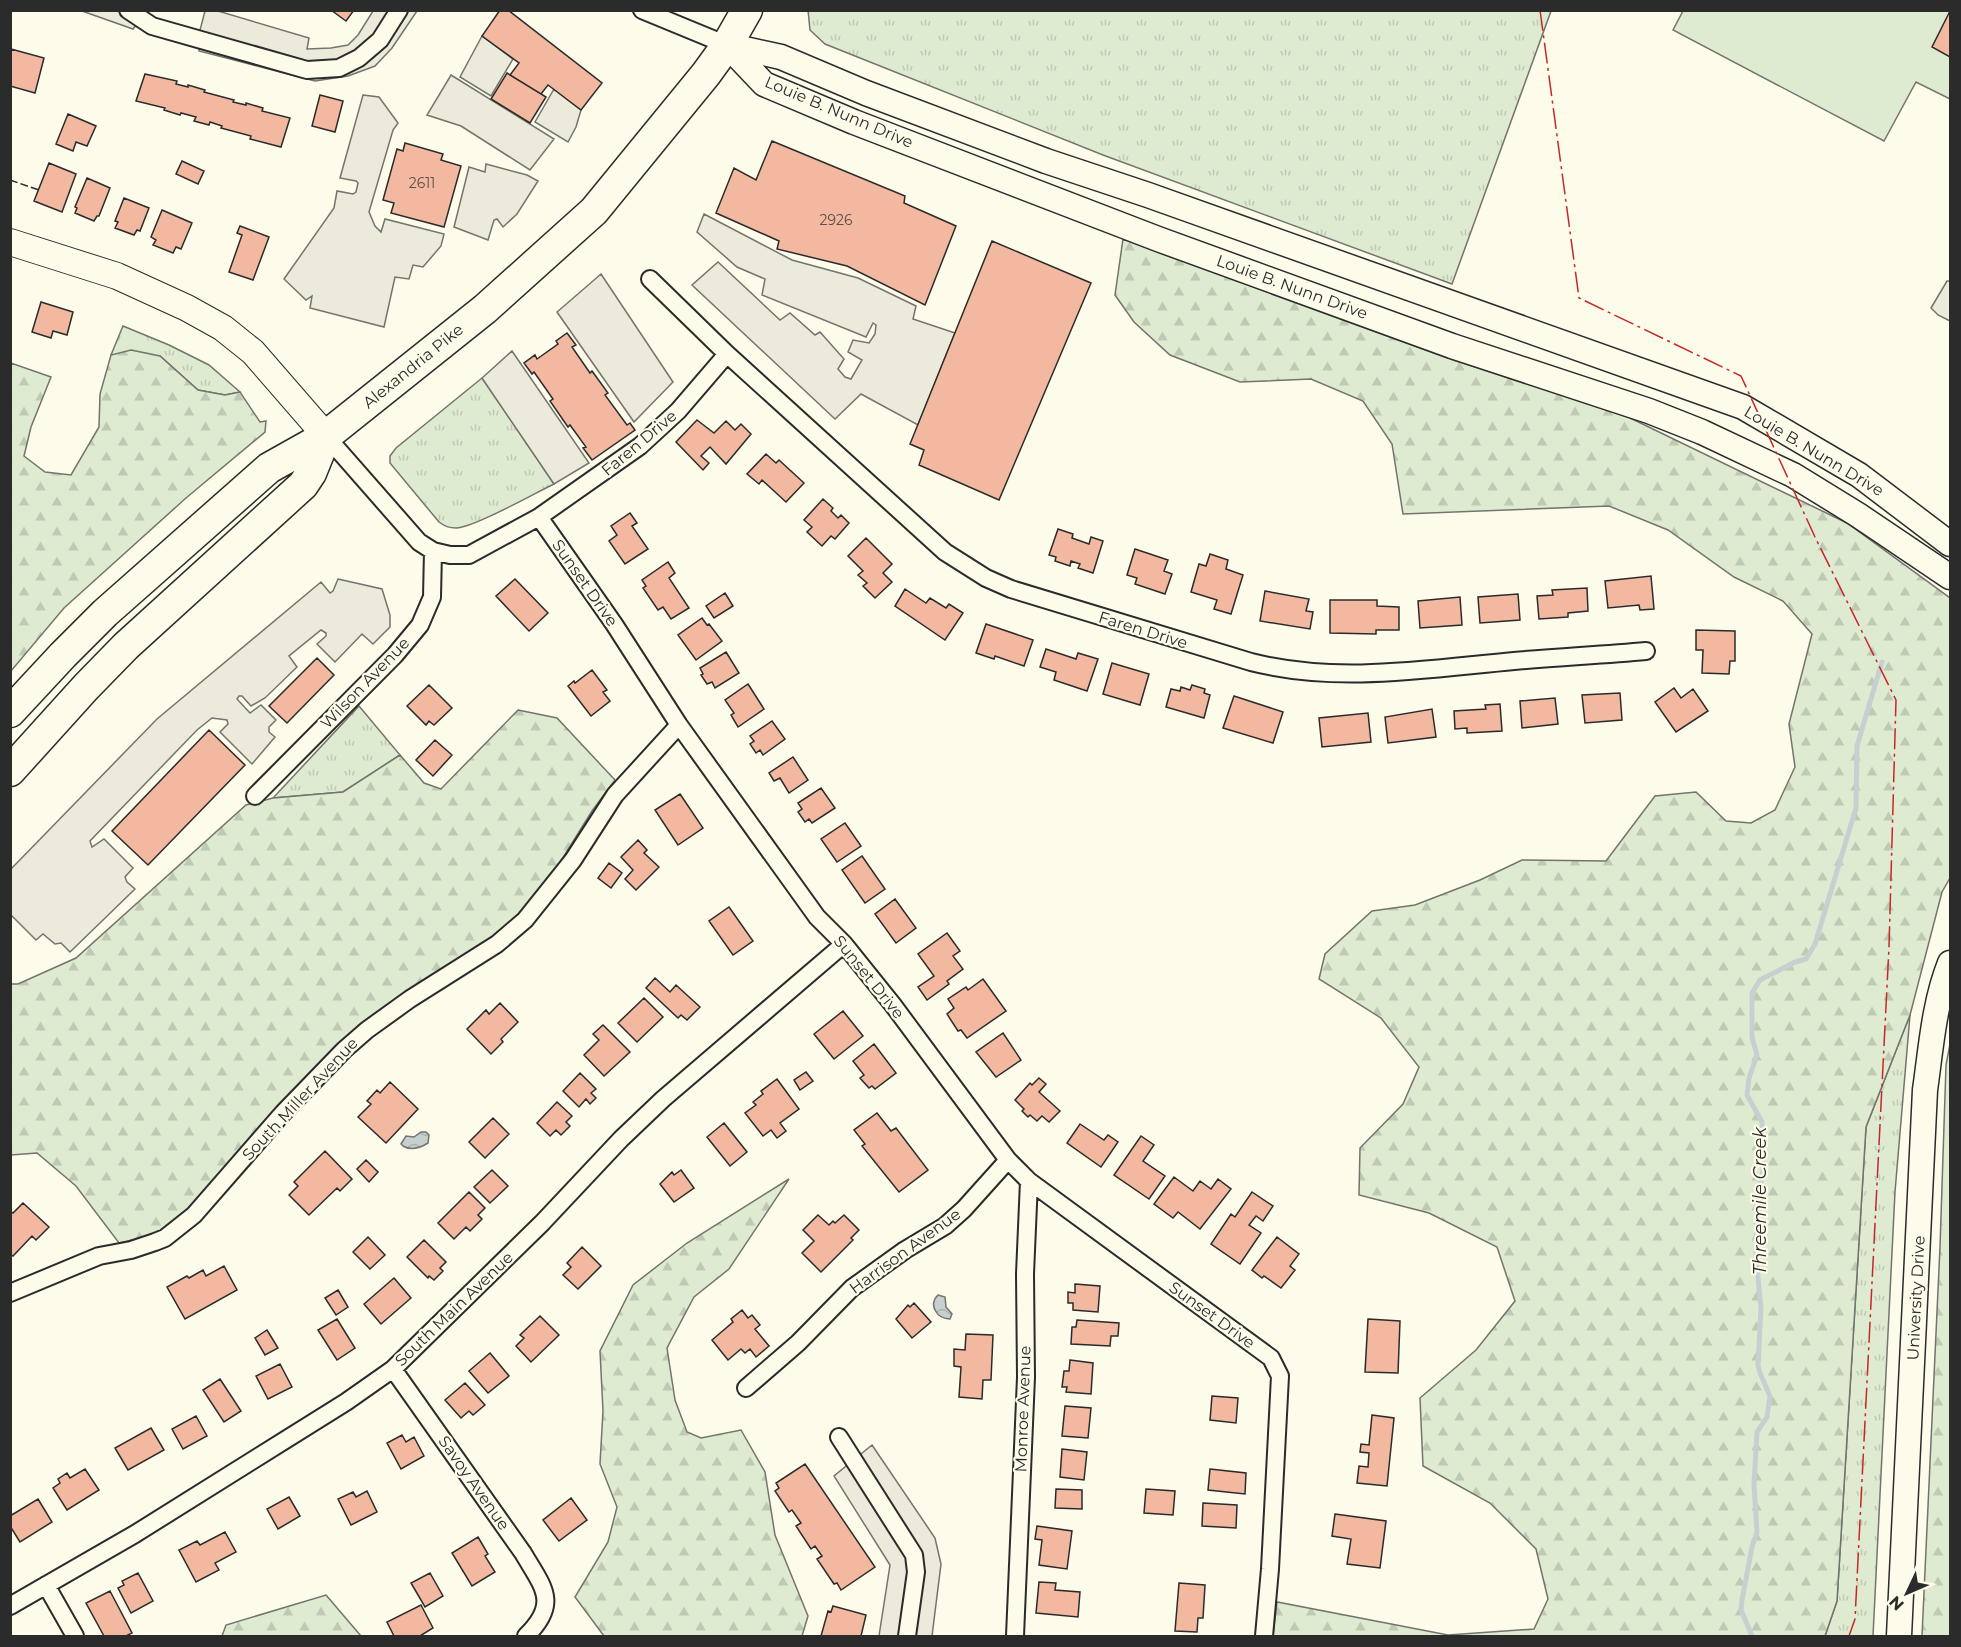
<svg xmlns="http://www.w3.org/2000/svg" width="1961" height="1647" font-family="Montserrat,sans-serif">
	<defs>
		<pattern id="grass-tufts" width="24" height="20" patternUnits="userSpaceOnUse" patternTransform="scale(1.5)"><rect width="24" height="20" fill="#deebd1"/><path d="M3 7l-1-3M5 7V3M7 7l1-3M15 17l-1-3M17 17v-4M19 17l1-3" fill="none" stroke="#bfcab4"/></pattern>
		<pattern id="forest-firs" width="22" height="20" patternUnits="userSpaceOnUse" patternTransform="scale(1.5)"><rect width="22" height="20" fill="#deebd1"/><path d="M5 1l3.5 6h-7zM16 11l3.5 6h-7z" fill="#bfcab4"/></pattern>
		<pattern id="water-waves" width="16" height="10" patternUnits="userSpaceOnUse" patternTransform="scale(1.5)"><rect width="16" height="10" fill="#c7d0d0"/><path d="M0 5q4-4 8 0t8 0" fill="none" stroke="#abb3b3"/></pattern>
	</defs>
	<rect width="100%" height="100%" fill="#fdfbea"/>
	<path fill="url(#grass-tufts)" stroke="#74746e" stroke-width="1.5" d="M808,10h743v1l-99,273 -349,-129 -278,-111 -15,-14z
		M123,326l46,19 40,20 31,27 -15,3 -27,-5 -38,-34 -49,-1z
		M482,378l72,106c-19,9 -81,44 -98,44 -7,0 -12,-2 -17,-6l-49,-59v-7l6,-8z
		M359,706l41,49 -57,37 -70,6z
		M1910,1015l-15,177 -22,444h-48l12,-35 29,-474z"/>
	<path fill="url(#forest-firs)" stroke="#74746e" stroke-width="1.5" d="M1123,239l330,121 171,55 223,108 103,75v280l-8,14 -32,123 -44,112 -29,474 -12,35h-552l4,-34 171,33 86,-6 14,-30 -12,-50 -46,-46 -67,-37 -3,-68 56,-48 39,-49 -18,-54 -68,-34 -70,-18 1,-47 43,-44 16,-37 -38,-49 -62,-39 6,-25 47,-43 43,-6 65,-25 42,-20 84,1 49,-65 41,-4 30,29 25,2 24,-13 20,-43 -6,-43 23,-90 -29,-33 -49,-24 -66,-47 -59,-24 -206,8 -11,-70 -29,-43 -52,-22 -71,3 -70,-27 -36,-33 -19,-27z
		M131,350l29,6 38,34 27,5 15,-3 20,30 6,-1 -1,11 -79,66 -122,110 -53,63v-308l40,14 -20,50 -7,29 21,16 26,3 28,-48 1,-33 11,-39z
		M518,710l39,8 58,62 -23,31 -46,74 -36,38 -37,29 -81,51 -200,205 -37,27 -36,8 -43,-57 -39,-33 -26,2v-171h7l58,-26 170,-153 27,-7 70,-6 57,-37 24,28 17,6z
		M1950,1044v592h-28l18,-389 6,-182z
		M789,1179l-60,90 -35,28 -27,51 8,52 12,32 14,6 40,-8 24,42 10,63 33,81 -6,20h-198l-29,-39 33,-55 9,-35 -17,-43 3,-53 -3,-60 33,-66 54,-42z
		M326,1595l35,41h-139l4,-11z"/>
	<path fill="#deebd1" stroke="#74746e" stroke-width="1.5" d="M1683,11h267v88l-34,-17 -32,59 -211,-111z"/>
	<path fill="#eceadb" stroke="#74746e" stroke-width="1.5" d="M82,11h65l-14,18z
		M205,11h13l91,27 -2,11 24,-1 17,-3 10,-10 15,-24h44l-25,37 -17,18 -27,10 -33,5 -116,-30 1,-21z
		M482,36l31,23 -22,37 -31,-19z
		M451,75l103,64 -24,31 -69,-44 -34,-11z
		M554,89l27,21 -5,17 -8,15 -33,-20z
		M363,95l16,2 19,26 -5,7 -24,82 6,14 6,6 4,-13 59,15 -3,12 -18,21 -10,-2 -4,14 -14,-2 -11,50 -74,-19 2,-12 -6,4 -22,-21 50,-71 3,-17 16,3 3,-2 2,-9 -2,-2 -16,-3z
		M486,164l41,11 11,6 -21,33 -14,13 -6,-8 -3,1 -6,20 -34,-13 15,-60 16,5z
		M704,214l88,46 66,18 58,28 -3,13 42,14 -37,92 -57,-31 -26,25 -143,-134 26,-23 62,58 10,-7 25,22 5,-3 24,27 -6,10 7,8 6,2 11,-19 -14,-8 5,-12 16,3 6,-9 1,-9 -3,-2 -7,14 -104,-42 3,-16 -28,-12 -40,-35z
		M601,274l72,108 -39,40 -77,-110z
		M1947,281h3v40l-12,-6 -7,-7z
		M512,351l77,112 -35,21 -72,-106z
		M338,579l44,10 8,26v12l-17,17 -11,-10 -27,28 -18,-18 9,-8v-3l-5,-3 -32,26 8,11 -32,31 -14,8 -9,-10h-3l-2,3 13,14 11,-8 15,15 -7,7v5l6,5 -23,27 -32,-32 8,-8 -1,-4 -15,-2 -15,12 -107,111 2,6 12,-8 29,29 -8,9 2,5 8,7 -65,63 -9,-9 -6,1 -12,-10 -7,6 -25,-25v-46l146,-150 164,-137 9,11 3,-2z
		M872,1445l63,93 6,26 -9,72h-53l11,-71 -56,-89z"/>
	<path fill="url(#water-waves)" stroke="#74746e" stroke-width="1.5" d="M421,1132h5l3,3 -1,8c-8,5 -17,8 -25,3l-2,-2 5,-8 8,1z
		M938,1295l7,2 1,10 6,7 -2,5c-13,0 -22,-14 -12,-24z"/>
	<g fill="none" stroke-linecap="round" stroke-linejoin="round">
		<path stroke="#c7d0d0" stroke-width="5" d="M1752,1636l-11,-26 1,-10 10,-53 5,-15 -3,-48 3,-52 10,-15 3,-21 -10,-23 -2,-8 3,-57 -5,-51 1,-57 6,-29 -1,-49 -15,-27 2,-17 8,-23 -5,-18v-44l8,-13 35,-18 11,-3 9,-15 41,-136 1,-62 25,-84"/>
	</g>
	<path fill="#f2b8a0" stroke="#2b2b2b" stroke-width="1.5" d="M331,10h23l-8,11z
		M500,10h8l94,73 -21,27 -33,-25 -7,9 -31,-19 9,-12 -37,-27z
		M1950,11v46l-18,-10z
		M11,49l33,9 -9,35 -25,-7z
		M507,73l39,24 -16,26 -39,-24z
		M145,74l32,7 -1,3 12,3v-2l17,5 -1,2 30,8 -1,2 13,3v-2l17,5 -1,3 28,7 -9,29 -31,-8 1,-3 -30,-8 1,-2 -12,-4 -1,3 -15,-4 2,-4 -15,-4 -1,2 -16,-5 1,-2 -29,-7z
		M320,95l23,6 -8,31 -23,-6z
		M68,114l28,12 -9,20 -11,-4 -3,9 -17,-7z
		M772,141l133,55 -1,7 52,23 -31,79 -78,-39 -70,-17 2,-8 -63,-28 18,-45 22,12z
		M405,143l38,11 -2,6 20,6 -17,61 -53,-14 3,-10 -11,-3 14,-51 6,2z
		M182,161l22,10 -6,13 -22,-10z
		M49,163l27,11 -14,38 -28,-11z
		M87,178l23,10 -11,28h-2l-3,5 -19,-8 2,-5 -2,-1z
		M124,198l25,10 -9,23 -3,-1 -3,5 -19,-7 3,-6 -3,-1z
		M162,210l30,13 -11,26 -5,-2 -3,6 -20,-8 3,-5 -5,-3z
		M240,226l29,11 -16,43 -24,-8 13,-37 -5,-2z
		M992,241l99,42 -92,217 -80,-35 5,-15 -14,-6z
		M41,302l32,10 -6,23 -14,-4 -2,7 -19,-6z
		M567,333l9,12 -4,2 18,26 2,-2 16,22 -3,2 22,30 3,-2 5,7 -43,30 -9,-12 3,-1 -16,-22 -2,2 -18,-26 3,-2 -19,-27 -2,2 -8,-11 11,-8 2,4 21,-15 -2,-3z
		M697,420l17,13 12,-12 9,9 6,-6 10,10 -25,30 -16,-17 -9,9 8,7 -6,7 -27,-28z
		M766,454l10,9 3,-3 25,23 -18,19 -24,-22 -3,4 -12,-10z
		M823,499l10,9 -2,3 7,7 3,-3 8,8 -14,16 -4,-3 -9,10 -15,-14 5,-5 -8,-7z
		M630,513l7,10 -5,3 16,23 -23,15 -16,-23 8,-6 -6,-9z
		M1058,529l15,5 -1,4 17,6 2,-7 12,4 -10,32 -15,-5 2,-4 -9,-3 -1,5 -15,-5 1,-4 -7,-2z
		M866,538l26,26 -9,9 9,9 -17,16 -12,-12 4,-3 -9,-8 5,-4 -15,-15z
		M1135,549l33,11 -4,11 8,3 -7,20 -30,-10 2,-6 -10,-3z
		M1210,554l18,6 -2,9 17,6 -12,39 -17,-5 3,-9 -26,-8 8,-28 7,2z
		M668,562l7,11 -6,5 20,30 -18,11 -8,-12 -5,3 -15,-22 3,-2 -4,-6z
		M1651,576l3,33 -14,1 -1,-5 -31,3 -3,-27z
		M515,579l33,34 -19,18 -33,-35z
		M1587,588l1,23 -20,2v4l-29,2 -2,-23 16,-1 -1,-5z
		M905,589l21,14 4,-5 16,10 3,-4 14,9 -18,27 -50,-34z
		M1265,591l44,8 -3,12 7,1 -3,17 -50,-8z
		M725,593l8,13 -19,12 -8,-12z
		M1518,594l2,26 -40,3 -2,-26z
		M1460,597l2,28 -42,3 -2,-27z
		M1330,600h47v6l22,1v23h-23v4l-46,-1z
		M702,618l5,7 2,-1 13,17 -26,19 -18,-25z
		M986,624l47,16 -9,26 -29,-10 -1,3 -18,-6z
		M1696,630l39,1v30h-5l-1,13 -27,-1 1,-23h-7z
		M1046,649l30,10 2,-6 20,6 -11,32 -33,-11 2,-8 -16,-5z
		M726,652l13,21 -24,15 -3,-6 -5,2 -6,-9 2,-1 -3,-6z
		M317,658l17,17 -47,48 -18,-17z
		M1112,663l37,11 -9,31 -37,-11z
		M592,670l15,20 -4,2 7,9 -19,15 -23,-30 6,-5 1,2z
		M748,684l16,25 -26,18 -7,-12 3,-2 -9,-13z
		M429,685l23,23 -18,17 -5,-4 -3,4 -19,-19z
		M1192,685l13,4 -1,4 6,2 -6,23 -38,-11 5,-18 9,2 1,-4 9,3z
		M1674,688l7,10 12,-9 15,22 -32,21 -21,-30z
		M1620,693l2,27 -37,3 -3,-28z
		M1234,696l49,16 -10,31 -50,-15z
		M1555,698l3,26 -36,4 -2,-27z
		M1500,704l2,27 -35,2v-5l-12,1 -1,-18 32,-2 -1,-4z
		M1432,709l4,28 -48,6 -3,-26z
		M1368,713l3,29 -49,5 -3,-29z
		M772,721l13,18 -22,16 -3,-5 -4,3 -6,-9 4,-3 -4,-5z
		M209,730l36,35 -97,100 -36,-34z
		M435,740l17,15 -19,21 -17,-16z
		M793,757l15,23 -19,13 -9,-15 -6,3 -5,-8z
		M821,788l14,20 -23,15 -3,-4 -4,3 -7,-10 4,-3 -4,-6z
		M680,794l23,34 -25,17 -23,-35z
		M845,823l16,23 -24,16 -16,-23z
		M638,840l9,10 -3,3 15,14 -23,23 -11,-11 8,-9 -12,-13z
		M862,856l23,33 -20,14 -23,-33z
		M609,863l13,10 -11,15 -13,-10z
		M895,899l21,29 -20,15 -21,-29z
		M729,907l24,34 -20,14 -24,-34z
		M947,933l13,18 -7,5 10,13 -16,12 2,3 -22,16 -9,-13 16,-11 -16,-22z
		M655,978l15,14 6,-7 24,22 -13,13 -6,-5 -3,3 -32,-30z
		M983,979l23,32 -39,27 -6,-8 -3,1 -11,-17 7,-6 -6,-9 18,-12 2,3z
		M644,998l19,19 -26,25 -19,-19z
		M500,1003l18,19 -17,17 2,3 -12,12 -24,-25 19,-19 3,4z
		M843,1011l20,25 -29,23 -20,-25z
		M603,1025l27,27 -26,24 -20,-21 15,-15 -6,-6z
		M1003,1033l18,27 -25,17 -20,-25z
		M874,1044l22,29 -21,16 -3,-3 -3,2 -9,-10 4,-3 -11,-14z
		M806,1072l7,9 -13,9 -6,-10z
		M580,1073l16,16 -5,4 5,5 -6,6 -4,-5 -7,8 -16,-16z
		M1039,1078l7,6 -7,8 21,19 -11,11 -7,-6 -5,5 -7,-6 -2,2 -6,-6 2,-2 -9,-9 15,-17 2,2z
		M777,1079l22,30 -19,14 6,8 -9,7 -6,-8 -8,6 -18,-23 11,-8 -3,-3 10,-8 -2,-3z
		M390,1082l28,27 -32,34 -28,-26 13,-13 -4,-3 10,-11 3,3z
		M557,1102l15,14 -6,6 4,4 -9,9 -5,-5 -6,6 -13,-13z
		M877,1113l14,18 5,-3 32,42 -29,22 -37,-46 3,-2 -11,-14z
		M493,1118l16,16 -24,24 -16,-16z
		M724,1123l23,29 -17,14 -23,-29z
		M1080,1124l24,16 4,-5 10,7 -17,25 -34,-24z
		M1141,1136l13,9 -11,16 22,15 -16,23 -35,-24z
		M325,1151l27,28 -12,12 -3,-3 -28,27 -20,-20 9,-9 -4,-4z
		M366,1160l12,12 -9,10 -12,-13z
		M492,1170l16,16 -18,17 -16,-16z
		M681,1170l13,18 -20,14 -14,-18 12,-12 2,3z
		M1174,1177l19,14 7,-10 11,8 7,-10 13,10 -31,40 -22,-17 -5,6 -19,-14z
		M469,1192l16,16 -7,7 4,4 -12,12 -4,-4 -12,12 -16,-16z
		M1252,1192l21,14 -10,15 -7,-5 -7,9 12,8 -21,31 -29,-20 20,-30 4,3z
		M23,1203l26,24 -13,13 -4,-4 -19,20 -3,-2v-43l3,2z
		M818,1215l11,10 4,-4 2,2 9,-8 15,15 -8,8 2,2 -32,32 -19,-19 12,-12 -11,-11z
		M368,1237l17,18 -15,14 -17,-17z
		M1277,1237l22,17 -9,12 5,4 -14,18 -17,-12 -2,2 -10,-8z
		M424,1240l22,22 -6,6 3,3 -9,9 -5,-4 -1,2 -21,-21z
		M582,1247l19,19 -23,23 -15,-14 8,-8 -4,-4z
		M224,1266l13,24 -52,29 -18,-32 20,-11 2,2 14,-8 3,6z
		M394,1278l17,20 -30,26 -17,-20z
		M1075,1284l25,2 -2,26 -25,-2v-7h-5v-11l7,1z
		M338,1290l10,17 -12,8 -11,-17z
		M914,1303l17,19 -19,16 -16,-19 12,-14 2,2z
		M742,1310l6,8 4,-3 8,10 -5,4 14,17 -13,11 -6,-8 -5,4 -4,-4 -13,11 -16,-20 21,-18 -2,-3z
		M540,1316l19,19 -28,27 -15,-16 8,-8 -4,-3z
		M337,1319l18,29 -18,12 -19,-30z
		M1368,1319l32,2 -2,52 -33,-1z
		M1077,1320l42,3 -1,13h-7l-1,10 -39,-2 1,-17h4z
		M267,1330l11,18 -13,7 -10,-17z
		M966,1334l27,1 -2,45h-8l-1,19 -23,-2 2,-30 -7,-1v-17l11,1z
		M490,1353l19,23 -21,17 -19,-22z
		M1070,1360l23,3 -2,31 -25,-2 1,-5h-5l2,-16h5z
		M280,1364l12,23 -24,12 -12,-23z
		M220,1379l21,32 -17,11 -21,-32z
		M465,1383l20,22 -12,10 -4,-4 -8,7 -16,-18z
		M1212,1396l26,2 -2,25 -26,-3z
		M1065,1406l26,2 -3,30 -26,-2z
		M1372,1415l22,3 -7,68 -30,-3 2,-17 9,1 1,-14 -9,-1 1,-8 8,1z
		M196,1416l11,20 -24,13 -11,-20z
		M151,1428l13,22 -36,20 -13,-22z
		M402,1435l4,7 8,-5 10,19 -23,13 -14,-26z
		M1062,1449l25,3 -3,28 -24,-3z
		M805,1464l70,103 -34,23 -4,-7 -3,1 -17,-25 5,-3 -7,-10 -4,3 -15,-23 5,-3 -9,-13 -3,2 -14,-21 4,-3 -3,-5z
		M85,1469l14,21 -32,20 -14,-22 7,-5 -2,-4 9,-6 3,5z
		M1210,1469l36,4 -1,21 -37,-4z
		M1056,1489l26,1v19l-27,-1z
		M1146,1489l29,2 -2,24 -29,-2z
		M367,1491l10,21 -26,13 -13,-26 15,-7 3,5z
		M289,1497l11,19 -22,13 -11,-20z
		M571,1498l16,22 -28,21 -16,-21z
		M38,1499l14,23 -32,20 -10,-16v-10z
		M1203,1503l34,2 -1,23 -34,-2z
		M1335,1514l51,7 -6,47 -33,-4 4,-25 -19,-3z
		M1037,1526l35,5 -5,38 -28,-4 3,-25 -7,-1z
		M225,1532l11,20 -21,11 4,7 -23,12 -17,-32 18,-9 3,4z
		M478,1537l10,17 -3,2 10,16 -23,14 -20,-33z
		M138,1573l15,28 -22,12 -13,-25 6,-3 -2,-4z
		M430,1573l13,23 -18,11 -14,-24z
		M1039,1582l17,1 -1,7 25,2 -2,25 -42,-4z
		M1179,1583l26,2 -2,33h-5l-1,14 -22,-1z
		M110,1591l22,42 -6,3h-22l-18,-33z
		M421,1605l12,23 -13,8h-26l-7,-14z
		M833,1606l33,9 -5,21h-40l7,-25 3,1z"/>
	<g fill="none" stroke-linecap="round" stroke-linejoin="round">
		<defs>
			<path id="street" d="M128,10l24,16 155,44 32,-2 20,-10 21,-18 19,-30
				M642,10l85,35
				M650,279l77,75 218,198 41,26 25,11 240,73c86,22 176,7 263,-1 44,-4 88,-6 132,-10
				M326,436l93,106 14,9 17,4h19l70,-38 101,-71 38,-35 49,-57
				M539,517l75,107 65,101 138,192 27,27 49,61 115,155 21,21 242,177 9,18 -10,193 -6,67
				M255,796l140,-141 25,-30 12,-28 1,-46
				M10,1293l89,-37 32,-6 24,-8 10,-4 29,-23 89,-102 61,-63 23,-20 43,-31 87,-55 28,-24 48,-60 42,-65 64,-70
				M393,1369l130,184c20,34 37,50 3,83
				M746,1388l52,-45 54,-55 53,-38 40,-24 19,-17 44,-49
				M839,1437l75,118 2,17 -9,64
				M46,1585l29,51
				M10,1606l125,-72 147,-92 64,-40 47,-33 149,-146 79,-84 42,-40 181,-155
				M1015,1636l11,-259 -1,-103 4,-93"/>
			<path id="secondary" d="M727,45l37,39 90,38 304,117 294,107 197,65 53,21 91,43 65,40 92,62
				M727,45l54,12 85,36 180,68 102,34 595,212 116,68 91,69
				M1899,1636l26,-546c6,-42 9,-87 25,-127"/>
			<path id="primary" d="M10,242l107,34 70,32 36,20 30,24 73,84"/>
			<path id="highway" d="M10,712l53,-57 42,-42 164,-145 57,-32 159,-127 109,-98 112,-137 21,-29 20,-35
				M10,771l76,-84 40,-41 177,-161 8,-12 15,-37"/>
		</defs>
		<use href="#street" stroke="#2b2b2b" stroke-width="20"/>
		<use href="#secondary" stroke="#2b2b2b" stroke-width="27"/>
		<use href="#primary" stroke="#2b2b2b" stroke-width="28"/>
		<use href="#highway" stroke="#2b2b2b" stroke-width="33"/>
		<use href="#street" stroke="#fdfbea" stroke-width="16"/>
		<use href="#secondary" stroke="#fdfbea" stroke-width="24"/>
		<use href="#primary" stroke="#fdfbea" stroke-width="26"/>
		<use href="#highway" stroke="#fdfbea" stroke-width="30"/>
		<path stroke="#2b2b2b" stroke-width="1.5" stroke-dasharray="8 3" stroke-linecap="butt" d="M10,180l29,10"/>
		<path stroke="#c62828" stroke-width="1.5" stroke-dasharray="21 4.5 3 4.5" stroke-linecap="butt" d="M1540,10l39,288 162,78 74,161 81,163 -7,247 -34,672 -6,17"/>
	</g>
	<g text-anchor="middle" dominant-baseline="central" stroke-width="4.5" stroke-linejoin="round" paint-order="stroke">
		<g font-size="14" fill="#5d4e48">
			<text x="422" y="183">2611</text>
			<text x="836" y="220">2926</text>
		</g>
		<g font-size="16" fill="#2b2b2b" stroke="#fdfbea">
			<text transform="translate(839 112) rotate(23)">Louie B. Nunn Drive</text>
			<text transform="translate(1292 287) rotate(20)">Louie B. Nunn Drive</text>
			<text transform="translate(413 366) rotate(-39)">Alexandria Pike</text>
			<text transform="translate(639 443) rotate(-40)">Faren Drive</text>
			<text transform="translate(1814 451) rotate(31)">Louie B. Nunn Drive</text>
			<text transform="translate(585 583) rotate(55)">Sunset Drive</text>
			<text transform="translate(1143 630) rotate(17)">Faren Drive</text>
			<text transform="translate(365 683) rotate(-46)">Wilson Avenue</text>
			<text transform="translate(869 977) rotate(51)">Sunset Drive</text>
			<text transform="translate(300 1099) rotate(-47)">South Miller Avenue</text>
			<text transform="translate(905 1251) rotate(-36)">Harrison Avenue</text>
			<text transform="translate(1916 1298) rotate(-87)">University Drive</text>
			<text transform="translate(454 1309) rotate(-44)">South Main Avenue</text>
			<text transform="translate(1212 1315) rotate(36)">Sunset Drive</text>
			<text transform="translate(1023 1409) rotate(-88)">Monroe Avenue</text>
			<text transform="translate(474 1483) rotate(55)">Savoy Avenue</text>
		</g>
		<g font-size="18" font-style="italic" fill="#2b2b2b" stroke="#fdfbea">
			<text transform="translate(1760 1201) rotate(-90)">Threemile Creek</text>
		</g>
	</g>
	<rect width="1961" height="1647" fill="none" stroke="#2b2b2b" stroke-width="24"/>
	<g transform="translate(1907 1593) rotate(226)" stroke="#fdfbea" stroke-width="4.5" paint-order="stroke">
	<path d="M0-4.5L10 22L0 15L-10 22Z" fill="#2b2b2b"/>
	<text y="-9" font-size="16" font-weight="bold" text-anchor="middle" fill="#2b2b2b">N</text>
	</g>
</svg>
